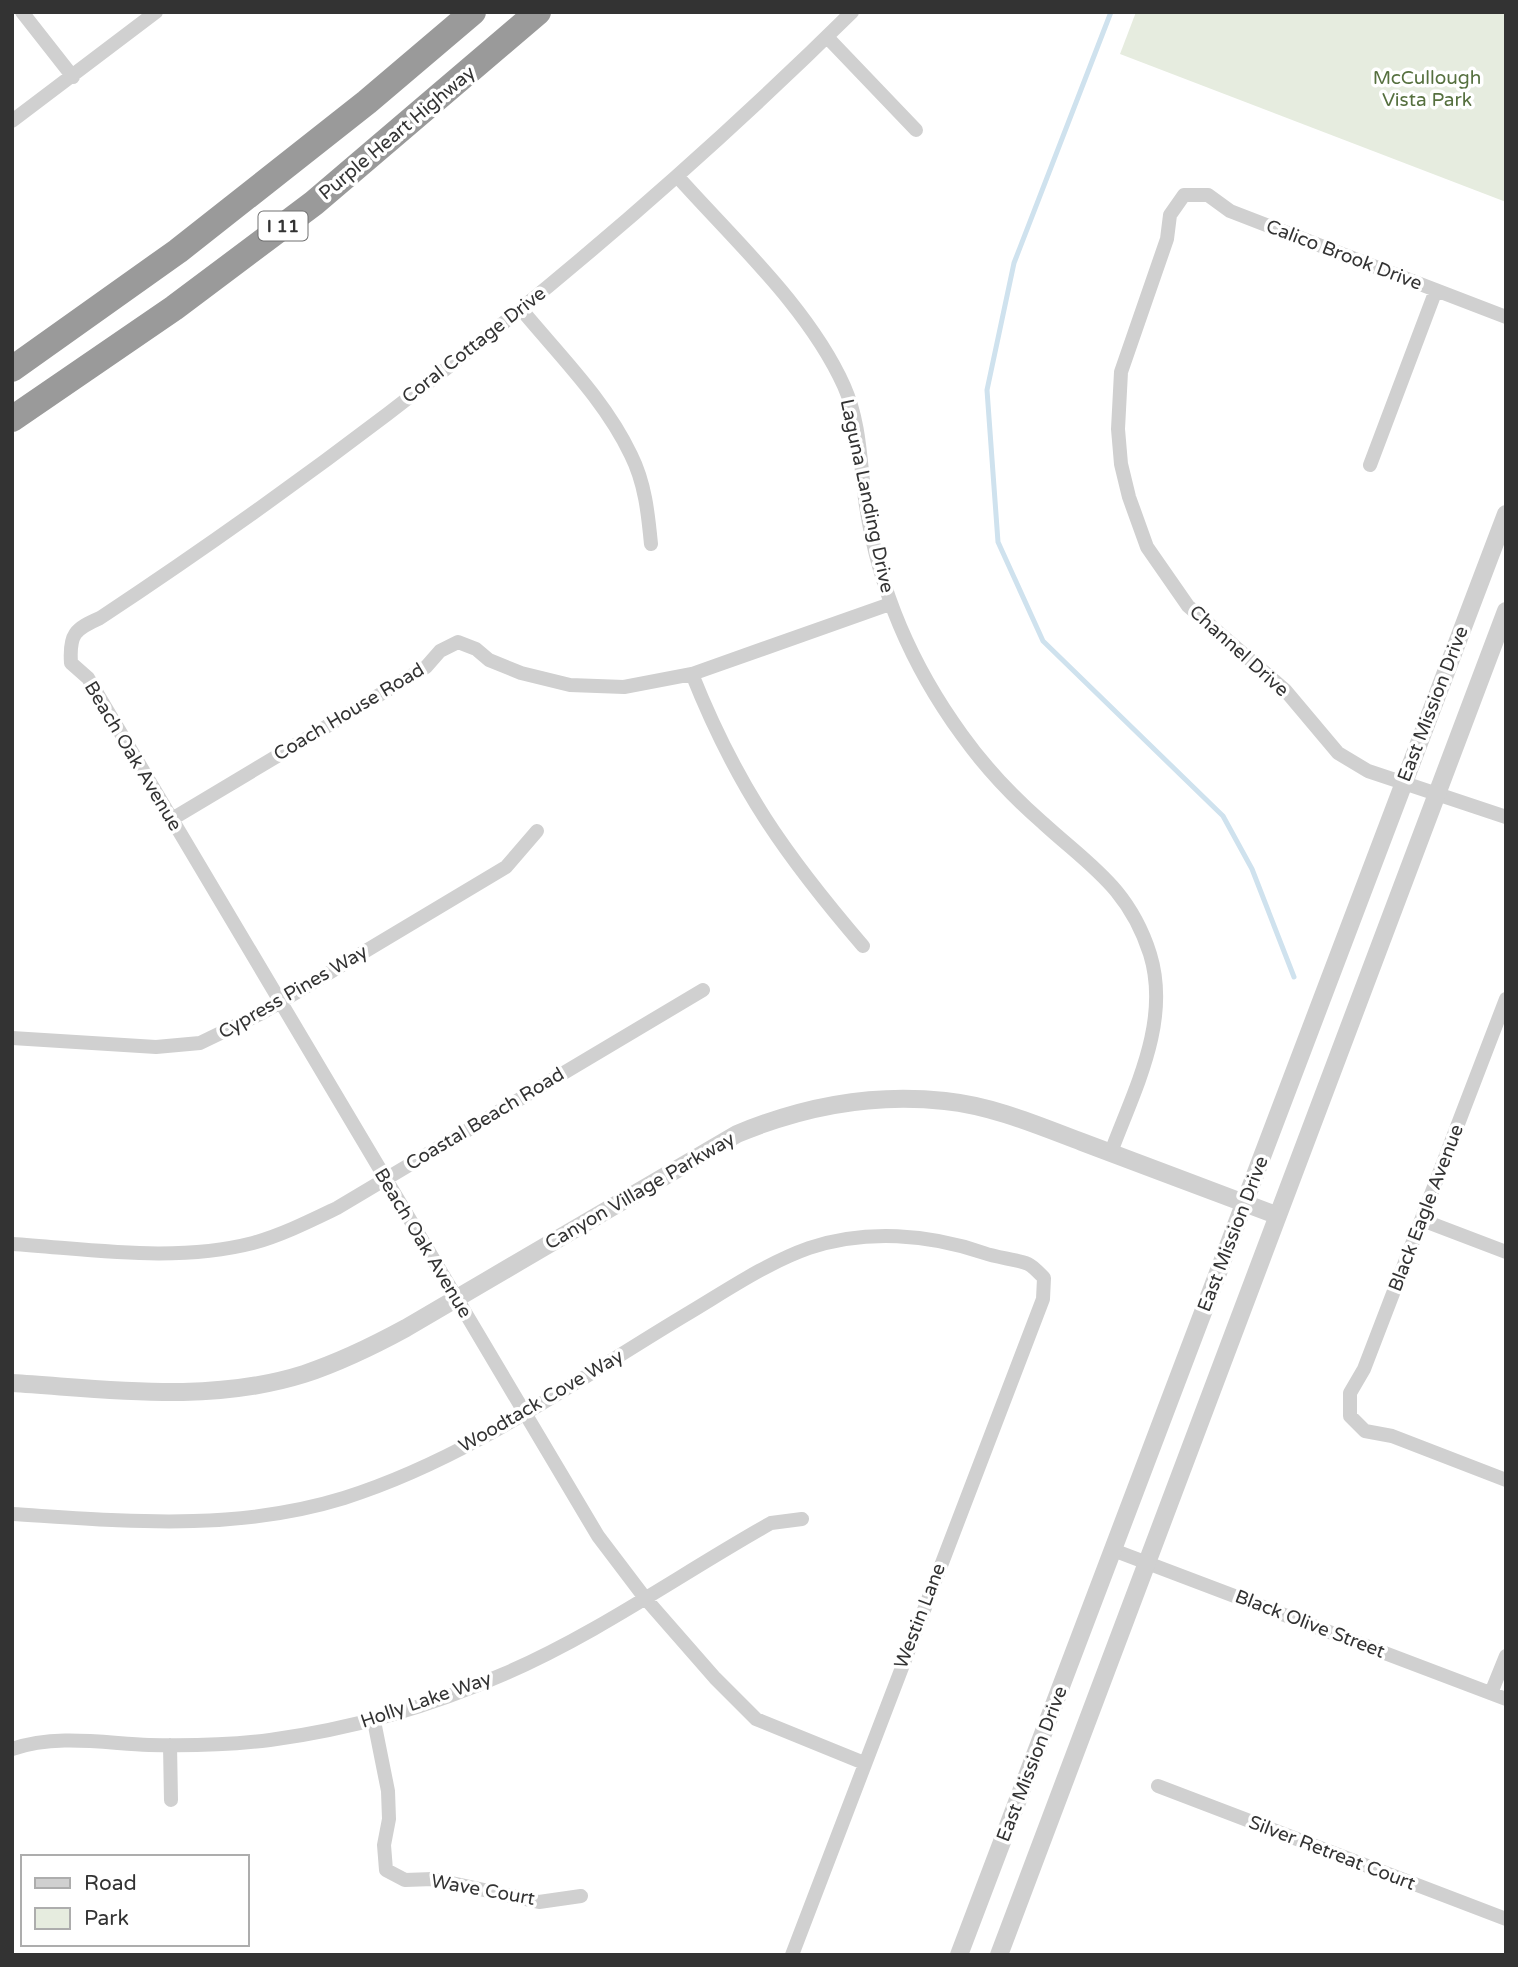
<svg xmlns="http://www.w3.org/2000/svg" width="1518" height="1967" font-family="'Varela Round',sans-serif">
	<rect width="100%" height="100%" fill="#fff"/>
	<path fill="#e6ecdf" d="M1136,12h370v190l-386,-148z"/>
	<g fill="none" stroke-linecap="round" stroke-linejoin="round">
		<path stroke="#cfe2ee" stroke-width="5" d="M1111,12l-97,251 -27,127 11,152 45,99 180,175 29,53 42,108"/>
		<path stroke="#d0d0d0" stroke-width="14" d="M22,12l51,65
			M852,12c-229,226 -483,428 -752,606 -25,11 -31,16 -29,45l17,15 510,858 47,62 70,80 41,41 108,44
			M827,37l89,93
			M12,121l144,-109
			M677,176c57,64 132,132 167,210 16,36 16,74 21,113 12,86 46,166 97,236 23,32 51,62 81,88 47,43 86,65 107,131 21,68 -16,136 -39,198
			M521,309c38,46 84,91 110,146 14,28 17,58 20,89
			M1506,317l-276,-106 -22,-16h-24l-14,20 -3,24 -46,133 -3,57 3,35 8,33 18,50 41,59 97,84 53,63 30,18 138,46
			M1370,465l66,-175
			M692,674c45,113 93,181 171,272
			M172,819l254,-152 14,-16 18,-9 18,7 13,11 32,13 49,12 54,2 68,-13 198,-70
			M1506,999l-142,370 -14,24v23l15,15 27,5 114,44
			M12,1038l144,9 44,-4 62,-30 244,-146 31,-36
			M1422,1220l84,32
			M12,1244c79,5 163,19 241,-1 29,-8 57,-22 84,-35l366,-218
			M12,1514c113,7 222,18 332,-16 121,-38 230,-116 338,-181 41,-24 82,-53 127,-69 57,-19 120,-14 175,5 14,5 33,6 44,11 5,2 12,10 16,14l-1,21 -251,656
			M1113,1550l393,149
			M1491,1693l15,-37
			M374,1721l14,70 1,28 -5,26 2,25 19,10 28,-1 106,23 42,-6
			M170,1745l1,55
			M12,1749c45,-15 91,-6 137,-4 40,1 81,0 121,-5 81,-11 159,-33 234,-66 93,-40 178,-101 267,-151l31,-4
			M1158,1786l348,133"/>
		<path stroke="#d0d0d0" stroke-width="18" d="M12,1383c97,6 197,21 292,-9 36,-12 69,-28 102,-46l331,-194c67,-28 136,-41 208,-33 48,5 92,24 137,41 65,24 129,49 194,73
			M959,1955l547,-1441
			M999,1955l507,-1344"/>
		<path stroke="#9a9a9a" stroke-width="26" d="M12,369l166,-118 189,-149 106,-90
			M12,419l162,-111 140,-105 224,-191"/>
	</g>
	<g text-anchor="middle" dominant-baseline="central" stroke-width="7" stroke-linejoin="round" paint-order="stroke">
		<rect fill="#fff" stroke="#707070" stroke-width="2" x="258.5" y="211.5" width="49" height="29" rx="5"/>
		<g font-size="18" font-weight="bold" fill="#333">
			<text x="283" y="226">I 11</text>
		</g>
		<g font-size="19" fill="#56703f" stroke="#fff">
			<text x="1427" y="78">McCullough<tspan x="1427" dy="22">Vista Park</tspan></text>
		</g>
		<g font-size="19" fill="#333" stroke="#fff">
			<text transform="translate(397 133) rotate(-40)">Purple Heart Highway</text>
			<text transform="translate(1344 255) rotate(21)">Calico Brook Drive</text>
			<text transform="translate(474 345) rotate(-38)">Coral Cottage Drive</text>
			<text transform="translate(867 496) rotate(78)">Laguna Landing Drive</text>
			<text transform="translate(1239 651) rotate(42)">Channel Drive</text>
			<text transform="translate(1433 704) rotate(-69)">East Mission Drive</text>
			<text transform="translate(349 712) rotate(-31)">Coach House Road</text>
			<text transform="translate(133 756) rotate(59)">Beach Oak Avenue</text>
			<text transform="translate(293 992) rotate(-30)">Cypress Pines Way</text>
			<text transform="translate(485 1119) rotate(-31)">Coastal Beach Road</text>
			<text transform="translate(640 1191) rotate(-30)">Canyon Village Parkway</text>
			<text transform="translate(1426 1208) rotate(-69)">Black Eagle Avenue</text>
			<text transform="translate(1233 1234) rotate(-69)">East Mission Drive</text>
			<text transform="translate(423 1243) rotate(59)">Beach Oak Avenue</text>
			<text transform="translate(541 1401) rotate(-30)">Woodtack Cove Way</text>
			<text transform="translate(920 1616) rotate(-69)">Westin Lane</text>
			<text transform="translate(1310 1624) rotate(21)">Black Olive Street</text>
			<text transform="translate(426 1700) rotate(-19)">Holly Lake Way</text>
			<text transform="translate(1032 1764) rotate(-69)">East Mission Drive</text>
			<text transform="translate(1332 1853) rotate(21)">Silver Retreat Court</text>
			<text transform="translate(483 1890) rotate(10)">Wave Court</text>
		</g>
	</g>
	<rect width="1518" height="1967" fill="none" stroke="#333333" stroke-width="28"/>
	<rect x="21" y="1855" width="228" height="91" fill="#ffffff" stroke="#adadad" stroke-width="2"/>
	<rect x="35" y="1878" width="35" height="10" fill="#d0d0d0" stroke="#adadad" stroke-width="2"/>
	<text x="84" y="1890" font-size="21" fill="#333333">Road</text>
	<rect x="35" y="1908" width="35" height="21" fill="#e6ecdf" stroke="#adadad" stroke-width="2"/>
	<text x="84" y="1925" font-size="21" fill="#333333">Park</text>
</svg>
